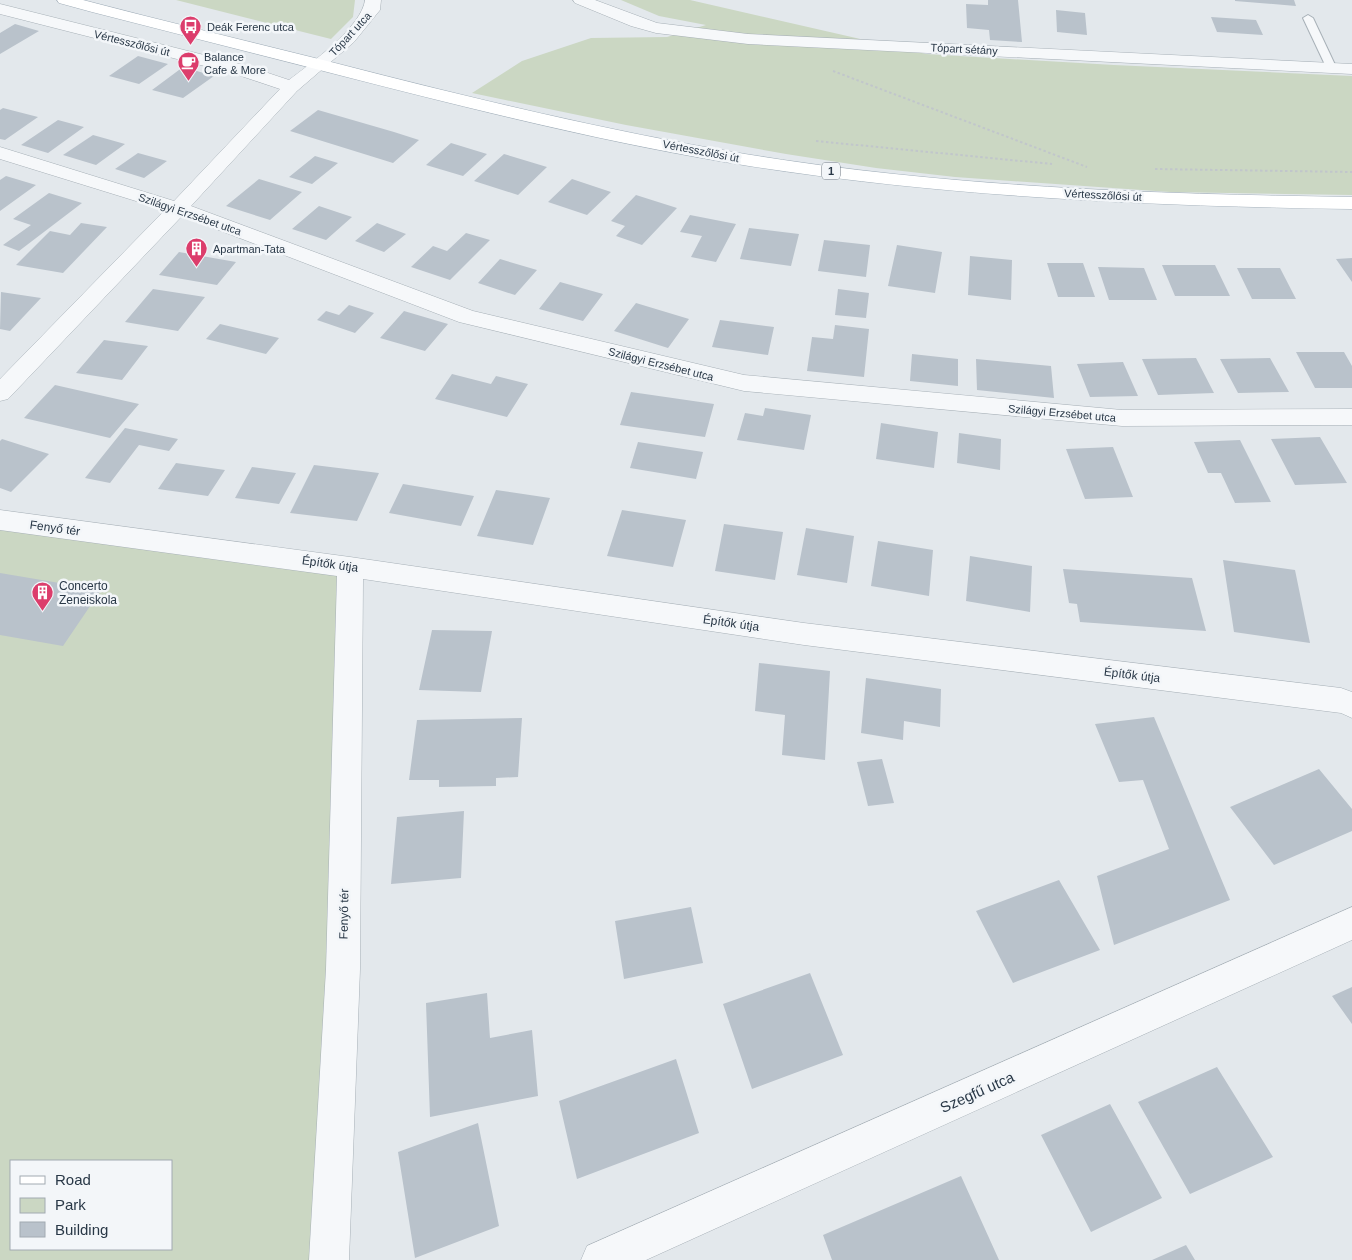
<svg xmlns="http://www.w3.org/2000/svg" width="1352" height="1260" font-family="Helvetica,sans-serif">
	<rect width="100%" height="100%" fill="#e3e8ec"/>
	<path fill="#cbd7c3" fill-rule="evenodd" d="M176,0h179l-2,17 -22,22z
		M621,0h69l236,54 188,11 238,11v119l-182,-3 -215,-15 -79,-9 -90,-14 -160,-29 -154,-32 50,-32 69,-23 76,-1 39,-12 -47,-9z
		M0,519l350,48 -21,693h-329zM11,1161h160v88h-160z"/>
	<path fill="#b9c2cb" d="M988,0h30l4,42 -32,-2 -1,-10 -22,-2 -1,-24 22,1z
		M1235,0h59l2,6 -61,-5z
		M1056,10l29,3 2,22 -30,-3z
		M1211,17l45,3 7,15 -46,-3z
		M15,24l24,7 -39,23v-21z
		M138,56l30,8 -29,20 -30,-8z
		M183,67l31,9 -31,22 -31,-8z
		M3,108l35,9 -33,23 -5,-1v-29z
		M318,110l76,22 25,8 -26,23 -103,-32z
		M58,120l26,7 -36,26 -27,-8z
		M93,135l32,9 -29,21 -33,-10z
		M451,143l36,11 -24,22 -37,-11z
		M138,153l29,8 -23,17 -29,-9z
		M504,154l43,13 -29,28 -44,-14z
		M315,156l23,7 -26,21 -23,-7z
		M6,176l30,9 -36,26v-31z
		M259,179l43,13 -32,28 -44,-14z
		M572,179l39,13 -24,23 -39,-13z
		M49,193l33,10 -63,48 -16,-6 28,-20 -18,-6z
		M636,195l41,13 -35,37 -26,-9 9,-10 -14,-5z
		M319,206l33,11 -26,23 -34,-11z
		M690,215l46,9 -20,38 -25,-5 11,-21 -22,-4z
		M81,223l26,4 -44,46 -47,-8 34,-34 20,4z
		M377,223l29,11 -22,18 -29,-11z
		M749,228l50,6 -8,32 -51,-7z
		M466,233l24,7 -40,40 -39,-13 22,-21 14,5z
		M824,240l46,5 -4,32 -48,-6z
		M897,245l45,7 -7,41 -47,-7z
		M179,252l57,10 -19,23 -58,-10z
		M970,256l42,4 -1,40 -43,-5z
		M1352,258v24l-16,-23z
		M500,259l37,11 -22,25 -37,-12z
		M1047,263h36l12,34h-37z
		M1162,265h53l15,31h-55z
		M1098,267l46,1 13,32h-48z
		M1237,268h43l16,31h-44z
		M560,282l43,12 -20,27 -44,-12z
		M153,289l52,8 -27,34 -53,-9z
		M838,289l31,4 -3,25 -31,-3z
		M1,292l40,6 -31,33 -10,-2z
		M636,303l53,16 -21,29 -54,-17z
		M349,305l25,8 -19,20 -38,-13 9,-9 13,4z
		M404,311l44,13 -23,27 -45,-13z
		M720,320l54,7 -6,28 -56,-8z
		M220,324l59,14 -13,16 -60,-15z
		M835,325l34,4 -5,48 -57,-6 5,-34 21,2z
		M104,340l44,6 -26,34 -46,-7z
		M1296,352h48l8,14v22h-37z
		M912,354l46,5v27l-48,-5z
		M1196,358l18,35 -56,2 -16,-36z
		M1270,358l19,34 -51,1 -18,-34z
		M976,359l75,7 3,32 -77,-8z
		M1123,362l15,34 -48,1 -13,-33z
		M452,374l39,10 5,-8 32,8 -21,33 -72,-18z
		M55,385l84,19 -29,34 -86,-20z
		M631,392l83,12 -9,33 -85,-12z
		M765,408l46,7 -7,35 -67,-10 8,-27 18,3z
		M881,423l57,9 -4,36 -58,-9z
		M125,428l53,11 -9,12 -30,-6 -29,38 -25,-5z
		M959,433l42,6 -1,31 -43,-7z
		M1320,437l27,46 -52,2 -24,-46z
		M2,439l47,15 -38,38 -11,-4v-47z
		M1240,440l31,62 -36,1 -14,-30h-13l-14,-31z
		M638,442l65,10 -7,27 -66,-11z
		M1113,447l20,50 -48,2 -19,-50z
		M176,463l49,7 -17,26 -50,-7z
		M314,465l65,8 -22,48 -67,-8z
		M252,467l44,6 -17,31 -44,-6z
		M403,484l71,12 -13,30 -72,-13z
		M496,490l54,8 -17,47 -56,-9z
		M622,510l64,10 -13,47 -66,-11z
		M724,524l59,8 -8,48 -60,-9z
		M806,528l48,8 -7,47 -50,-8z
		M878,541l55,9 -4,46 -58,-10z
		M970,556l62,10 -2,46 -64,-11z
		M1223,560l72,10 15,73 -76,-11z
		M1063,569l129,9 14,53 -126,-9 -3,-18 -8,-1z
		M0,573l101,17 -38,56 -63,-11z
		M432,630l60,1 -11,61 -62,-2z
		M759,663l71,8 -5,89 -43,-5 3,-40 -30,-4z
		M866,678l75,11 -1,38 -36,-6 -1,19 -42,-7z
		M1154,717l76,183 -116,45 -17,-69 72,-27 -26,-69 -24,2 -24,-58z
		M522,718l-4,59 -22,1v8l-57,1v-7h-30l8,-60z
		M882,759l12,44 -26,3 -11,-44z
		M1319,769l33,40v22l-78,34 -44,-58z
		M464,811l-3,67 -70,6 6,-67z
		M1059,880l41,70 -87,33 -37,-72z
		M691,907l12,56 -79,16 -9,-58z
		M810,973l33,82 -91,34 -29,-85z
		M1352,987v37l-20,-28z
		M487,993l3,45 42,-8 6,66 -108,21 -4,-114z
		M676,1059l23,74 -122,46 -18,-78z
		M1217,1067l56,90 -83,37 -52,-92z
		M1110,1104l52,94 -71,34 -50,-97z
		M478,1123l21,103 -84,32 -17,-106z
		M961,1176l38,84h-167l-9,-25z
		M1186,1245l9,15h-43z"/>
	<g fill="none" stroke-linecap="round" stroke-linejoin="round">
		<defs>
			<path id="service" d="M1308,15l5,3 24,51 -1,2h-8l-1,-2 -24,-51z"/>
			<path id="minor" d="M365,0h16l-1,10 -26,32 -57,49 -106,115 282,105 271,64 378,35 230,-1v16l-230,1 -378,-35 -285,-69 -277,-106 -174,183 -8,2v-22l165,-169 -165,-51v-12l174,54 106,-112 -48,-16 -232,-59v-10l244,61 45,15c21,-16 73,-53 76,-80z
				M573,0h22l62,23 91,11 604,30v10l-604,-30 -92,-11 -25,-7 -56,-23z
				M0,510l350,47 454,66 537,65 11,4v26l-11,-5 -537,-68 -441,-66 -3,390 -11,291h-40l17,-291 11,-393 -337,-46z
				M1352,907v33l-706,320h-65l6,-14z"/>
			<path id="primary" d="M57,0h26c84,22 168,42 252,63 136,35 272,68 410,91 201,33 404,40 607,43v12c-202,-3 -403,-12 -603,-43 -139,-22 -277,-57 -414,-92 -81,-21 -162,-41 -243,-62l-33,-9z"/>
		</defs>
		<use href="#service" stroke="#a7b0b7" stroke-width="2"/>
		<use href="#minor" stroke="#a7b0b7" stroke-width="1"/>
		<use href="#primary" stroke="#a1aeb9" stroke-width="1"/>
		<path stroke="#c1c6cb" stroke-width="2" stroke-dasharray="2.5 2.5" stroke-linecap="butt" d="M833,71l254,96
			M816,141l236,23
			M1155,169l197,3"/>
		<use href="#service" fill="#f6f8fa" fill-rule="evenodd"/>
		<use href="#minor" fill="#f6f8fa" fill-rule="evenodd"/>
		<use href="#primary" fill="#fff" fill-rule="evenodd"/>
	</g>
	<defs>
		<symbol id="bus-pin" viewBox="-11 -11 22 30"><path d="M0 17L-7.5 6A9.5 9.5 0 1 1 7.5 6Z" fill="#dc3d6c" stroke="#f3f6f9"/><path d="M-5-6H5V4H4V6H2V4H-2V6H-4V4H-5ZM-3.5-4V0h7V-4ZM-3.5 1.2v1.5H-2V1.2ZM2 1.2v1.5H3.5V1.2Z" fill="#fff"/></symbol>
		<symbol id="cafe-pin" viewBox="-11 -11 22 30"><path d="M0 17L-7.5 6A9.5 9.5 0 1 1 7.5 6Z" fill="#dc3d6c" stroke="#f3f6f9"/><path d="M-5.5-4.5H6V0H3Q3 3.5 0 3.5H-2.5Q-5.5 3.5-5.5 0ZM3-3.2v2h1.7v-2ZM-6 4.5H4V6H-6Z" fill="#fff"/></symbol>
		<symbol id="building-pin" viewBox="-11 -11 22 30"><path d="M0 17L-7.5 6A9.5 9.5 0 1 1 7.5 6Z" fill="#dc3d6c" stroke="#f3f6f9"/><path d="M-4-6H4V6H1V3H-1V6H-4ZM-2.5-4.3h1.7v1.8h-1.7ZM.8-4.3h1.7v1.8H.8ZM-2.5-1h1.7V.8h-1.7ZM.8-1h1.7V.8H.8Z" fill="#fff"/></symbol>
	</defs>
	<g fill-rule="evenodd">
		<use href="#bus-pin" x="178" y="14" width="25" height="34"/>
		<use href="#cafe-pin" x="176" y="50" width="25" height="34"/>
		<use href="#building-pin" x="184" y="236" width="25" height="34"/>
		<use href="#building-pin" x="30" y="580" width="25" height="34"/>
	</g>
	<g text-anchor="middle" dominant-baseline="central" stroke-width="5" stroke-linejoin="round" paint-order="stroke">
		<g font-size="11" fill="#293847" stroke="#f3f6f9" text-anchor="start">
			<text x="207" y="27">Deák Ferenc utca</text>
			<text x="204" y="57">Balance<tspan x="204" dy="13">Cafe &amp; More</tspan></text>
			<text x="213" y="249">Apartman-Tata</text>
		</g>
		<g font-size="11" fill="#293847" stroke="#f3f6f9">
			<text transform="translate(350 34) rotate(-47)">Tópart utca</text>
			<text transform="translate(132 43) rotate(14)">Vértesszőlősi út</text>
			<text transform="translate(964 49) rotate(3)">Tópart sétány</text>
			<text transform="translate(701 151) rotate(11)">Vértesszőlősi út</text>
			<text transform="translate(1103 195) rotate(3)">Vértesszőlősi út</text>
			<text transform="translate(190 214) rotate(19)">Szilágyi Erzsébet utca</text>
			<text transform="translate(661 364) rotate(14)">Szilágyi Erzsébet utca</text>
			<text transform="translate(1062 413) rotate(5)">Szilágyi Erzsébet utca</text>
		</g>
		<rect fill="#f3f6f9" stroke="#66717c" stroke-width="1" x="822" y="162.5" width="18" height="17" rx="4"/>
		<g font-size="11" font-weight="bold" fill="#293847">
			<text x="831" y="171">1</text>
		</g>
		<g font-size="12" fill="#293847" stroke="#f3f6f9">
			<text transform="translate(55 528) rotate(8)">Fenyő tér</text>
			<text transform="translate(330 564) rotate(8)">Építők útja</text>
			<text transform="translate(731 623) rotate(8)">Építők útja</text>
			<text transform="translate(1132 675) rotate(7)">Építők útja</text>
			<text transform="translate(344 914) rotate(-89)">Fenyő tér</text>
		</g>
		<g font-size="12" fill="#293847" stroke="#f3f6f9" text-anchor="start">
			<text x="59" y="586">Concerto<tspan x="59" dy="14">Zeneiskola</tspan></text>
		</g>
		<g font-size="15" fill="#293847" stroke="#f3f6f9">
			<text transform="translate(977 1092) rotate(-24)">Szegfű utca</text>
		</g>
	</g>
	<rect x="10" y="1160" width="162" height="90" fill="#f3f6f9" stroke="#a2aab2"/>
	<rect x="20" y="1176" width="25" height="8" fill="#ffffff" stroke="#a2aab2"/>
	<text x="55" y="1185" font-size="15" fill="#293847">Road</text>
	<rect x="20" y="1198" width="25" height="15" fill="#cbd7c3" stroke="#a2aab2"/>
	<text x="55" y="1210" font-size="15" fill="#293847">Park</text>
	<rect x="20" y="1222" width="25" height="15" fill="#b9c2cb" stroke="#a2aab2"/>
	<text x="55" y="1235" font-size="15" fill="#293847">Building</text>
</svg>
